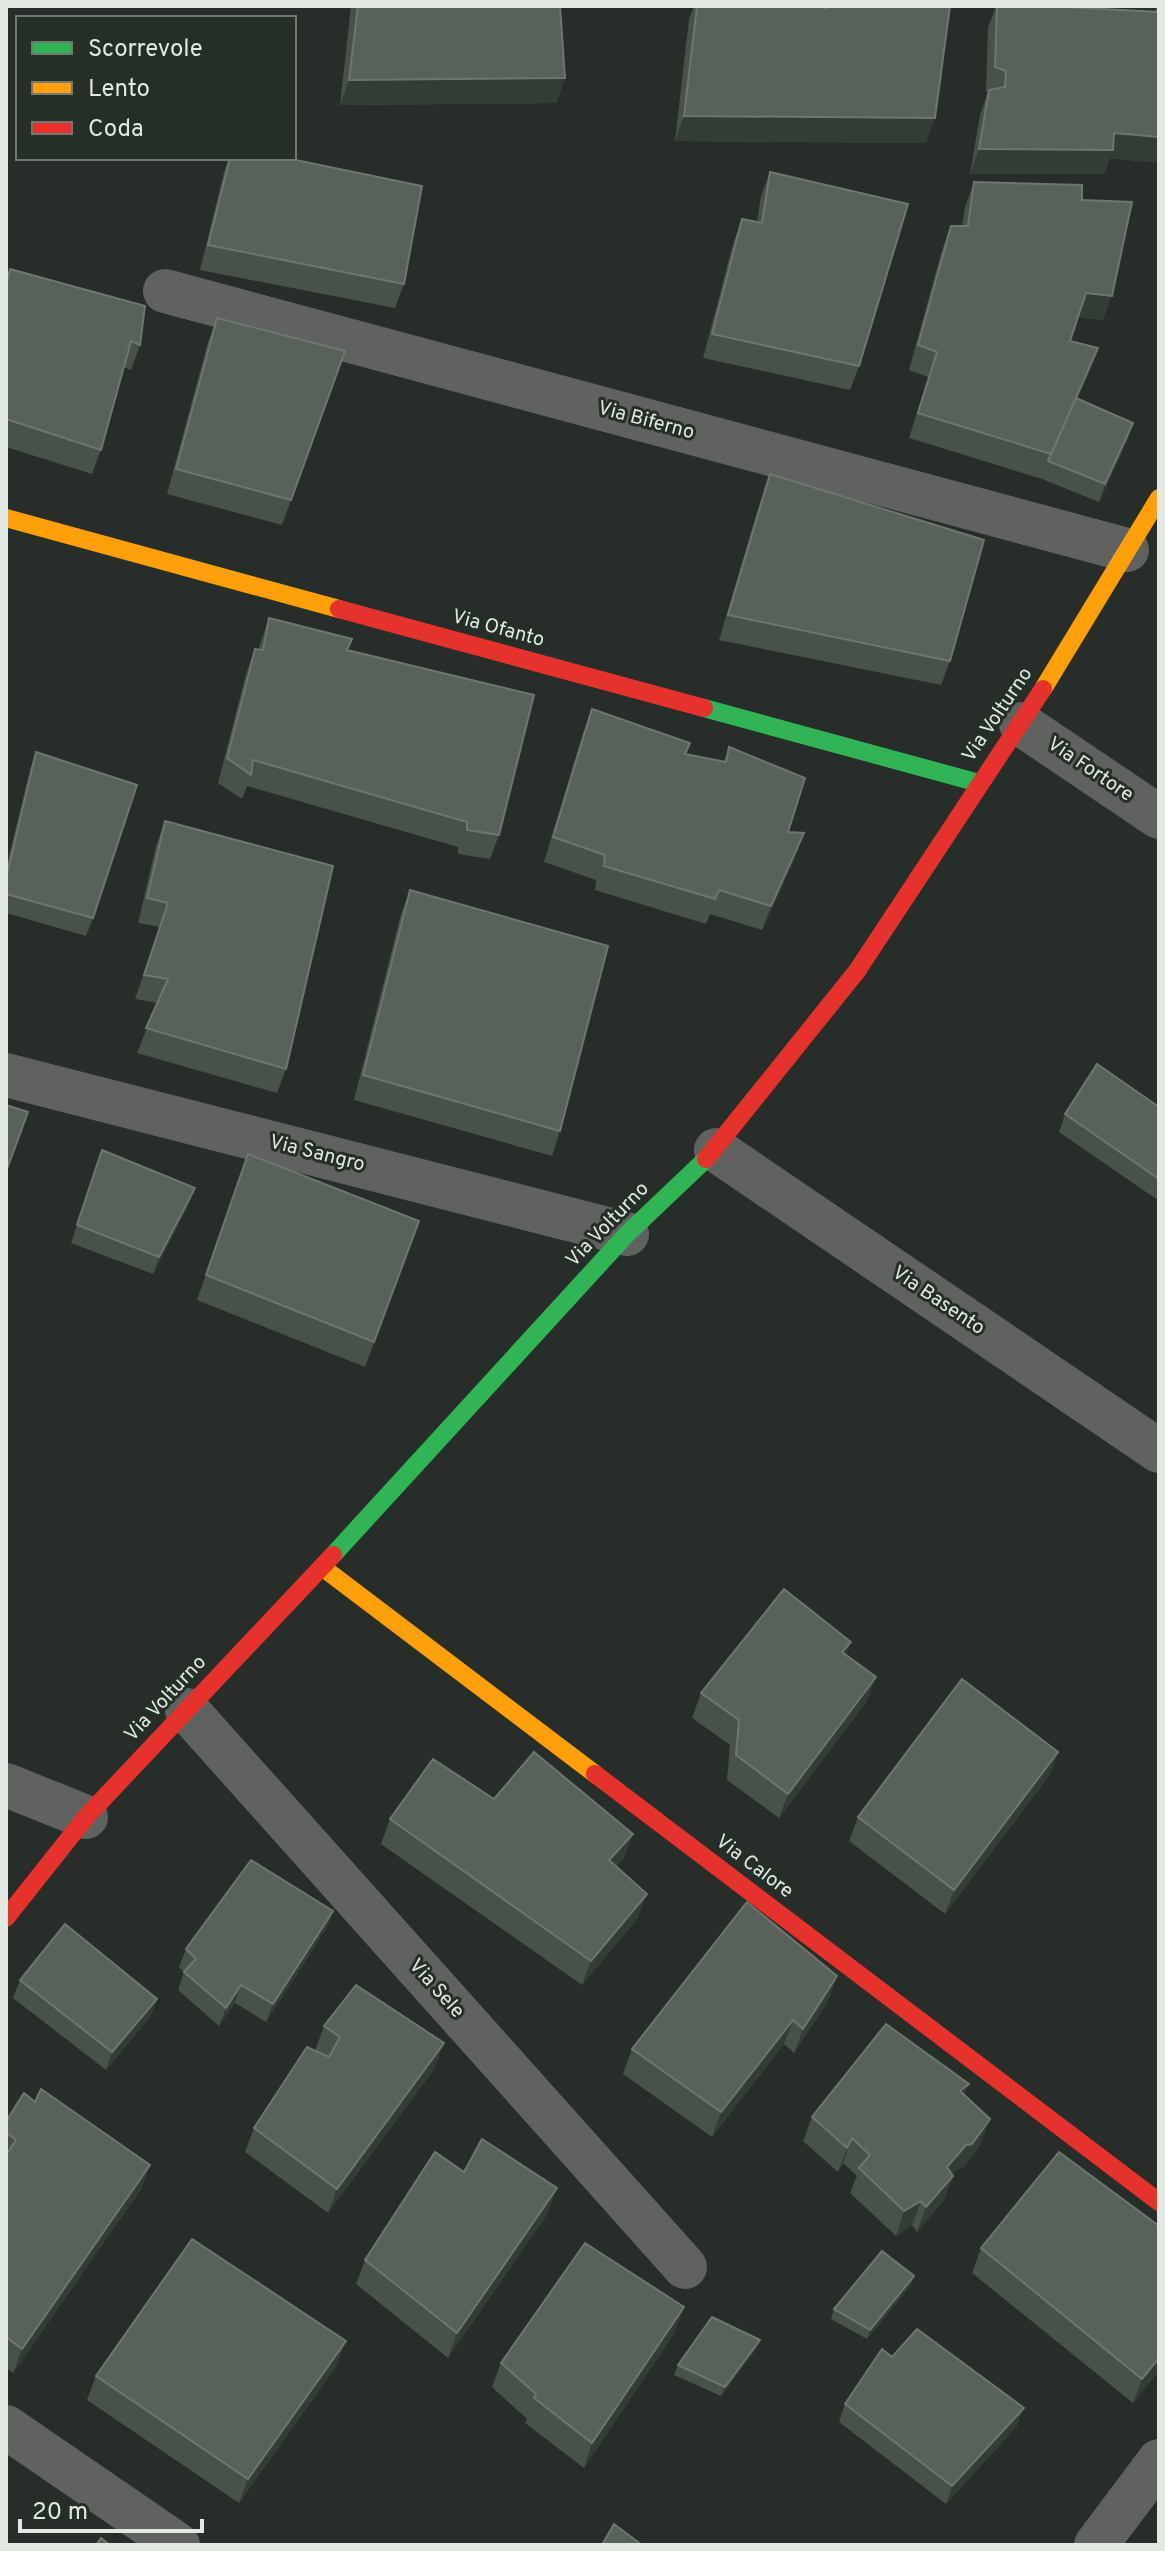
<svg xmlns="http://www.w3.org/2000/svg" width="1165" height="2551" font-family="Overpass,sans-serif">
	<rect width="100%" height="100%" fill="#272d28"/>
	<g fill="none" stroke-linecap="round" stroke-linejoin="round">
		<path stroke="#606260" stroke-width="44" d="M165,291l962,259
			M1021,724l138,93
			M6,1075l621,159
			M716,1150l443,301
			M187,1710l498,557
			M6,1785l80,32
			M6,2427l172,118
			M1096,2545l63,-84"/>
		<path stroke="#30b455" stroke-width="18" d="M704,708l275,75
			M333,1555l294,-321 79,-75"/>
		<path stroke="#ff9f0a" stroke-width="18" d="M6,518l333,91
			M1043,689l116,-191
			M322,1567l273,207"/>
		<path stroke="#e5322d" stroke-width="18" d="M339,609l365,99
			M706,1159l151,-188 186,-282
			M595,1774l564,428
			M6,1918l80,-101 247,-262"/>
	</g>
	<path fill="#495249" d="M351,6h209l5,72 -9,25 -216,2z
		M694,6h113l17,2v-2h126l-24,137 -251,-2 14,-122z
		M996,6h50l108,6 3,-6h2v157l-49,-5 -6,16h-134l10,-59 8,-23 -2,-1 2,-63z
		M229,158h57l118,126 -9,24 -195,-38 24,-98z
		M770,172l89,194 -9,24 -147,-32 30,-114 9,-25 15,3 4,-26z
		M974,182l108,18 21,120 -25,-3 -8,24 19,32 -12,26 56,24 -6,18 -28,61 -57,-23 -133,-41 19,-61 -19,-7 33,-120 9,-24h11l3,-19z
		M10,269l130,76 -9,25 -7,-3 -23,83 -9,24 -86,-27v-167z
		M217,318l128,33 -63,174 -115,-31 41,-152z
		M770,474l180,187 -9,24 -222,-45 42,-141z
		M269,618l79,32 151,185 -9,24 -32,-5v-7l-211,-61 -5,13 -24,-16 28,-109 9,-25 3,1z
		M592,709l98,34 -4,12 38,6 5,-14 59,85 7,26 -33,72 -52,-16 -4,10 -111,-34 1,-10 -52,-18 39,-129z
		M36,752l57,166 -7,18 -80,-23v-45l24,-98z
		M165,821l121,248 -9,24 -140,-40 20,-50 -22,-4 25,-72 -22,-4 18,-77z
		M410,890l150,241 -8,25 -198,-56 47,-186z
		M1159,1107v94l-100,-69 6,-18z
		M102,1150l86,56 -35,68 -82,-31z
		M248,1154l171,67 -54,146 -168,-67z
		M846,1655l21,46 -88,117 -52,-38 3,-35 -38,-27 9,-25z
		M1058,1752l-9,24 -104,138 -96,-73 9,-24z
		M494,1799l130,59 -8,9 22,51 -56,67 -201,-141 9,-25z
		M333,1911l-7,18 -60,93 -31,-19 -16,23 -41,-36 6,-18 -5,-5 7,-18z
		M20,1980l137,19 -7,18 -44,53 -93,-72z
		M828,2001l-34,52 -10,-9 -72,93 -89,-63 9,-25z
		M324,2026l111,42 -107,145 -83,-61 9,-24 61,-77z
		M965,2095l16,49 -18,24 -6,1 -5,6 1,1 -9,24 -27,32 -5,-7 -16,11 -46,-43 7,-17 -14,-13 -5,9 -35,-31 9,-24z
		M35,2102l115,63 -9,24 -128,184 -7,-5v-247z
		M464,2172l84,41 -100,145 -92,-74 9,-24z
		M1159,2226v145l-26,32 -161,-130 9,-25z
		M914,2276l-3,9 -44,54 -36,-20 3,-10z
		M675,2332l-91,136 -59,-45 2,-4 -35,-32 9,-24z
		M760,2340l-4,9 -35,47 -47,-21 4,-10z
		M892,2357l125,69 -71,78 -107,-82 6,-18z
		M337,2365l-98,138 -152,-103 9,-24z"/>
	<path fill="#343d35" d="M565,78l-9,25 -216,2 9,-25z
		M684,116l251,2 -9,25 -251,-2z
		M1114,133l45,4v26l-49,-5 -6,16h-134l9,-25z
		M1086,293l26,3 -9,24 -26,-3z
		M1098,348l-9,25 -40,88h-1z
		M1133,423l-6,18 -28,61 6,-18z
		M804,833l-9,25 -33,72 9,-24z
		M195,1188l-7,18 -35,68 6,-17z
		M851,1642l-9,25v-15z
		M876,1677l-9,24 -88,117 9,-24z
		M1058,1752l-9,24 -104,138 9,-24z
		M633,1834l-9,24 -24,27 9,-25z
		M647,1894l-9,24 -56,67 9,-24z
		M333,1911l-7,18 -60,93 7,-18z
		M837,1976l-9,25 -34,52 9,-24z
		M241,1985l-6,18 -16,23 7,-18z
		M157,1999l-7,18 -44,53 6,-18z
		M793,2020l-9,24 -72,93 9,-25z
		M444,2043l-9,25 -107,145 9,-24z
		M969,2084l-9,24v-17z
		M990,2119l-9,25 -18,24 -6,1 -19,23 9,-25z
		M852,2138l-9,25 -5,9 9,-24z
		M150,2165l-9,24 -128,184 9,-24z
		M953,2176l-9,24 -27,32 9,-25z
		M557,2188l-9,25 -100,145 9,-25z
		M921,2201l-9,24 -16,11 8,-25z
		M914,2276l-3,9 -44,54 3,-9z
		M684,2307l-9,25 -91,136 8,-25z
		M760,2340l-4,9 -35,47 4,-9z
		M346,2341l-9,24 -98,138 9,-24z
		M1159,2358v13l-26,32 9,-24z
		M1024,2408l-7,18 -71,78 6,-18z"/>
	<path fill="#59625a" stroke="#6e776f" stroke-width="2" d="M358,6h202l5,72 -216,2z
		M697,6h110l20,2 1,-2h122l-15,112 -251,-2z
		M997,6h49l113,6v125l-45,-4 -1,17 -134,-1 10,-59 16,-3 1,-16 -11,-4z
		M230,158h56l136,28 -18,98 -196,-39z
		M770,172l138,32 -49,162 -147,-32 30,-115 20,4z
		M974,182l108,3v15l50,2 -20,94 -26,-3 -16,48 28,7 -47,106 -133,-41 19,-61 -19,-7 33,-119h17z
		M10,269l135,37 -5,39 -9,-4 -30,109 -95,-31v-133z
		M217,318l128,33 -54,149 -115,-31z
		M1076,398l57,25 -28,61 -57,-23z
		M770,474l214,66 -34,121 -222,-46z
		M269,618l83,21 -5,11 187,45 -35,140 -32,-5v-8l-214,-62 -2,15 -24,-17 28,-109 8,1z
		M592,709l98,34 -5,11 41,8 3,-15 76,31 -17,54 16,1 -33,73 -52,-16 -4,9 -111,-33 1,-11 -52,-18z
		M36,752l101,33 -44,133 -87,-24v-16z
		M165,821l168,45 -47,203 -140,-41 22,-49 -24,-4 24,-72 -21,-5z
		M410,890l198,56 -48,185 -197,-56z
		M1097,1064l62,43v72l-94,-65z
		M6,1105l22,7 -22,60z
		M102,1150l93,38 -36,69 -82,-32z
		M248,1154l171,67 -45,121 -168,-67z
		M784,1589l67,53 -9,10 34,25 -88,117 -52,-39 3,-35 -38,-27z
		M962,1679l96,73 -104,138 -96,-73z
		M534,1752l99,82 -24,26 38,34 -56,67 -201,-142 43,-60 61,40z
		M251,1860l82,51 -60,93 -32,-19 -15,23 -42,-36 12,-13 -10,-10z
		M747,1902l90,74 -34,53 -10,-9 -72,92 -89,-63z
		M65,1924l92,75 -45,53 -92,-72z
		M356,1985l88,58 -107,146 -83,-61 53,-81 22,10 11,-20 -16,-11z
		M886,2024l83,60 -9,7 30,28 -18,25 -6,1 -19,22 6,9 -27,31 -5,-6 -17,10 -45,-43 11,-13 -18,-17 -5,10 -35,-31z
		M41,2089l109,76 -128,184 -16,-12v-182l10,-15 -10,-8v-11l18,-28 11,9z
		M482,2139l75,49 -100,145 -92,-73 70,-108 29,20z
		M1059,2152l100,74v132l-17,21 -161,-131z
		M192,2239l154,102 -98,138 -152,-103z
		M585,2243l99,64 -92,136 -58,-45 2,-4 -35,-31z
		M882,2251l32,25 -44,54 -36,-21z
		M712,2317l48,23 -35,47 -47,-22z
		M917,2329l107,79 -72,78 -107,-82 37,-55 10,8z
		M614,2524l28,21h-40z
		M101,2538l9,7h-14z"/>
	<g text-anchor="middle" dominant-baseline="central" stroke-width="6" stroke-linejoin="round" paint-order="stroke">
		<g font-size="20" fill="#e2e8e2" stroke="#252f26">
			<text transform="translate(646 421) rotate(15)">Via Biferno</text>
			<text transform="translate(498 629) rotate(15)">Via Ofanto</text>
			<text transform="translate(998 715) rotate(-56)">Via Volturno</text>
			<text transform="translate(1090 770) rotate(34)">Via Fortore</text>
			<text transform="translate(317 1154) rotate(14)">Via Sangro</text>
			<text transform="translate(608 1225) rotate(-46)">Via Volturno</text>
			<text transform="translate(938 1301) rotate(34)">Via Basento</text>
			<text transform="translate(166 1699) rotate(-47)">Via Volturno</text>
			<text transform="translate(754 1867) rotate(37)">Via Calore</text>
			<text transform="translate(436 1989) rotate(48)">Via Sele</text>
		</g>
	</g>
	<rect width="1165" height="2551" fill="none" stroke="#e2e8e2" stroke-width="16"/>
	<rect x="16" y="16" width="280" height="144" fill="#252f26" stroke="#717971" stroke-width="2"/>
	<rect x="32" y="42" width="40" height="12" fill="#30b455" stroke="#717971" stroke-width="2"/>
	<text x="88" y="56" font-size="24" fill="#e2e8e2">Scorrevole</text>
	<rect x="32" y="82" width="40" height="12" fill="#ff9f0a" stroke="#717971" stroke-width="2"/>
	<text x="88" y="96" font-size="24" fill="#e2e8e2">Lento</text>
	<rect x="32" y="122" width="40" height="12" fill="#e5322d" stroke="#717971" stroke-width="2"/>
	<text x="88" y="136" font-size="24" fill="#e2e8e2">Coda</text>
	<path d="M20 2519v12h182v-12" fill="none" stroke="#e2e8e2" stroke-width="4"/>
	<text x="32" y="2519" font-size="24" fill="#e2e8e2" stroke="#252f26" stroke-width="6" paint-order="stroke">20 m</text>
</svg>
